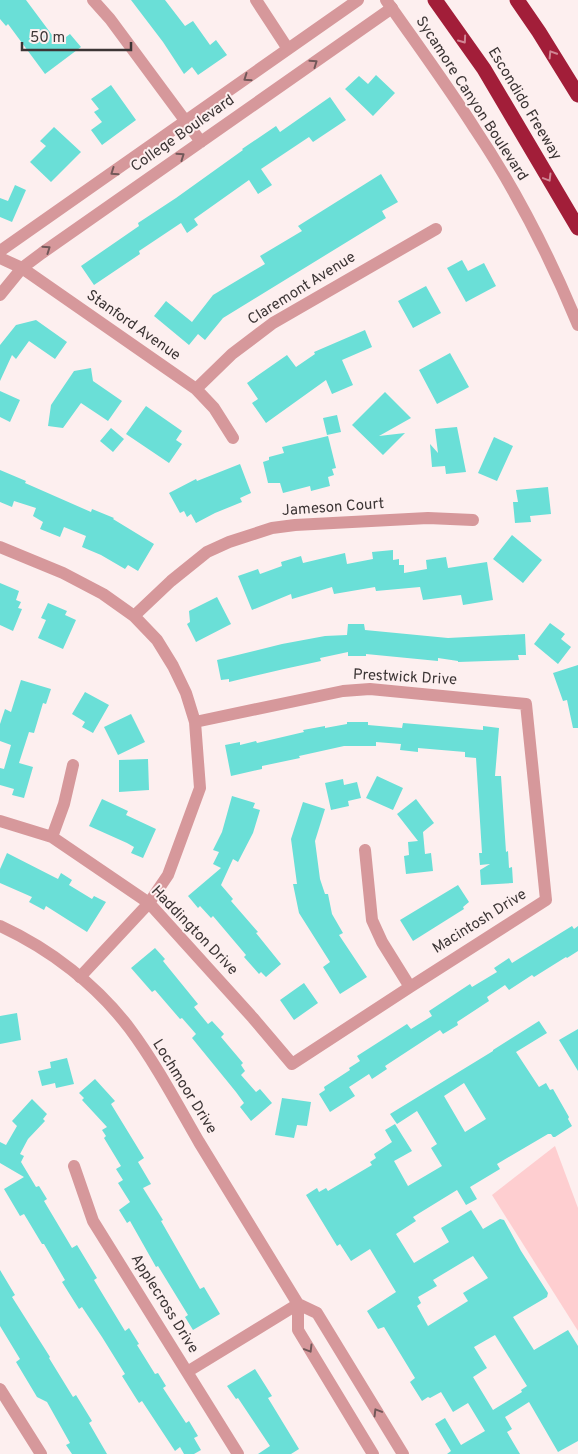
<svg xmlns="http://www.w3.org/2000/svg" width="578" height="1454" font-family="Overpass,sans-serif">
	<rect width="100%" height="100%" fill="#fdefef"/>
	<path fill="#feced0" d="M555,1146l23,62v123l-86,-136z"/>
	<path fill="#6adfd7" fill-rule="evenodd" d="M0,0h26l32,43 12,-9 11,13 -36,27 -37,-50 -2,2 -6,-7z
		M131,0h34l20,26 8,-5 17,24 6,-5 11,15 -29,20 -6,-8 -8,7 -21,-32z
		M376,75l19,18 -22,23 -28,-27 14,-13 9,8z
		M111,85l25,35 -34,25 -11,-15 11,-8 -8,-10 5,-3 -8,-10z
		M330,97l16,23 -33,22 -4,-5 -48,32 11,16 -14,9 -9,-14 -55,39 4,6 -11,8 -6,-10 -42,28 1,3 -46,31 -13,-19 58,-40 -1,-3 38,-25 67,-48 -1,-1 34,-23 4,6z
		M54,127l27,25 -30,30 -21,-20 16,-16 -6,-5z
		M381,174l17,28 -16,9 4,7 -163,100 -18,22 -7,-6 -9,11 -35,-29 12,-15 26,21 21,-27 52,-31 -5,-8 42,-25 -4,-5z
		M15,185l11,5 -14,32 -12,-5v-19l8,3z
		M462,260l6,11 16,-8 12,23 -30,16 -19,-34z
		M426,286l15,27 -28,15 -15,-27z
		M36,320l31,22 -12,17 -26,-18 -13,18 -4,-4 -12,26v-36l16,-20z
		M365,330l7,17 -30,13 11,25 -21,9 -6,-14 -60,43 -14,-20 6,-4 -11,-16 40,-28 9,12 19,-13 -1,-2z
		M450,353l19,34 -32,17 -18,-34z
		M91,368l2,13 29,20 -14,20 -27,-18 -18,25 -15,-2 3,-21 23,-34z
		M0,391l20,9 -10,22 -10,-5z
		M385,392l26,26 -32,18 26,-3 -22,22 -31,-30z
		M146,406l36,25 -6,9 6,4 -13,19 -43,-29z
		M337,415l4,17 -14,3 -4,-17z
		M457,427l9,45 -20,2 -1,-8 -13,1 -2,-23 8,9 -3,-24z
		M111,428l13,11 -11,13 -13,-11z
		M328,436l8,32 -4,1 2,6 -6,2 2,9 -19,5 -1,-5 -27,7 -3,-10h-12l-5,-21 6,-2v-3l15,-4 -2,-6z
		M494,437l19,9 -16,35 -19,-8z
		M240,464l11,29 -11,5 2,4 -27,11 -19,10 -5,-9 -4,3 -3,-6 -4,2 -11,-20 27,-14 1,2z
		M0,470l26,11 -1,2 66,29 1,-3 22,9 -1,1 41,25 -16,27 -10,-6 -3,4 -24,-14 -19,-8 4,-11 -22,-9 -4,10 -20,-8 3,-7 -10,-6 3,-8 -22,-7 -2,6 -12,-5z
		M548,487l3,27 -21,2 1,6 -16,1 -2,-21h5l-2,-12z
		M512,535l30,25 -19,23 -30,-24z
		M393,550v10l6,-1v6h5v8l23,-4 -1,-9 20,-3 2,11 39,-6 6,38 -30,5 -2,-10 -38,5 -3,-13 -44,4 -1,-4 -41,7 -2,-7 -40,12 -1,-5 -39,16 -14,-34 20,-7 2,5 22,-8 -1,-4 20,-6 2,7 42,-10 2,11 26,-5 -1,-7z
		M0,583l19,8 -3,9 5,2 -3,6 4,1 -9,22 -13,-6z
		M217,597l14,27 -35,18 -9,-18 3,-2 -1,-11z
		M48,603l19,8 -2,4 11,5 -13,29 -25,-11 8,-18 -5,-2z
		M550,623l15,11 -4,5 10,8 -13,17 -24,-20z
		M348,624h16l1,6 83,8 77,-4 1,21h-8l1,5 -61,2v-1l-20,-3v3l-72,-7v2h-18v-4l-28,6 1,3 -37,8 -55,13v-3l-8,1 -4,-20 65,-16 43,-8 22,-1z
		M578,665v63h-5l-6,-28 -4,1 -10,-28z
		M21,680l30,9 -5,15 -3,-1 -9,30 -5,-1 -10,31 14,4 -9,31 -12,-3 2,-6 -14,-4v-17l4,1 7,-24 -11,-4v-17l5,-15 6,3z
		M85,692l24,13 -16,28 -11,-6 3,-5 -13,-8z
		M131,714l14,28 -27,13 -14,-28z
		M347,722h21v3l34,3 1,-5 80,7v-4l16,2 -4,48h6l5,76 2,-1 1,17 3,-1 1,16 -32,2 -1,-15 10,-6 -10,1 -1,-12h3l-6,-95 -11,-1v-5l-47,-4v4l-18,-2 1,-6 -25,-2v4h-32l-45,10 1,2 -38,8v3l-31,7 -6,-31 15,-3v3l16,-4 1,2 47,-11 -1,-2 22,-4v2l22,-4z
		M148,759l1,31 -30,2v-32z
		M377,776l26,12 -10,22 -27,-12z
		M343,779l1,6 13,-3 4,16 -13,3 1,5 -18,4 -6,-27z
		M232,796l23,7 -2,5 7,2 -7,23 -15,29 -5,-3 -12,26 12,14 -2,2 27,31 -2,1 25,31 -15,13 -5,-5 -2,2 -15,-17 2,-2 -33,-39 -2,2 -11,-12 -2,2 -10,-12 33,-28 -8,-4 6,-12 -6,-2 9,-18z
		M102,799l26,12 -2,4 30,14 -13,29 -12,-5 3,-6 -7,-4 -38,-17z
		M416,799l18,24 -11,9 2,22 6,-1 2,18 -27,3 -2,-18 5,-1 -1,-13 10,-1 -21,-27z
		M303,802l22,7 -10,32 5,38 5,15h3l4,20 11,19 -4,2 28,42 -27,17 -17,-27 7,-5 -31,-49 -6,-29h4l-6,-45z
		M7,853l51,26 3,-6 11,7 -3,5 23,14 2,-3 12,6 -19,30 -41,-26 -2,4 -15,-8 3,-5 -32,-14v-14z
		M458,885l11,17 -6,5 1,2 -51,32 -13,-21z
		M572,926l2,3 4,-3v25l-11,7 -1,-1 -32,20 -2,-2 -23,15 -4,-5 -18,12 2,4 -32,21 1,3 -15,9 -3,-4 -55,36 2,3 -15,10 -3,-5 -20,13 6,9 -25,16 -11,-18 6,-4 -1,-3 26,-17 -1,-2 11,-7 -3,-5 50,-32 4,5 21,-13 -3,-5 41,-27 2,3 25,-15 -3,-4 15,-10 3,5z
		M155,948l10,11 -2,2 35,43 -4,3 14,17 4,-3 12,13 -3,3 22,26 -2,2 4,6 -4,4 15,17 4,-3 12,14 -21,18 -11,-14 4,-4 -8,-11 -44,-54 4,-4 -14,-16 -2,1 -25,-29 -3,2 -21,-24z
		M304,983l14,20 -24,17 -14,-20z
		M17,1013l4,27 -21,4v-28z
		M539,1021l8,12 -31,19 23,35 7,-4 4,7 3,-1 16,28 -1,2 4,7 -17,11h-2l-2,-3h-3l-51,30 3,5 -30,18 7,12 -11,6 -9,-15 -44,27 3,4 -20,13 18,29 35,-21 -8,-14 30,-18 12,19 17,-10 4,1 17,31 27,42 -1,4 -34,20 21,33 34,-20 10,16v95l-20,11 -29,-50 -24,15 7,12 -5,3 13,22h-73l4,-3 -16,-27 10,-6 16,27 24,-14 -17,-28 -15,9 -12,-20 -11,6 -2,-1 -6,4 -12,-19 5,-4 -31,-51 -6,2 -11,-18 29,-19 -26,-43 -19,12 -11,-17 -3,2 -31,-51 11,-7 2,4 7,-4 2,3 44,-26 -2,-3 6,-4 -2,-4 18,-12 -7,-12 10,-6 17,27 -18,10 14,25 34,-20 -11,-18 6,-4 -20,-33 -20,13 -7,-10 103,-63v-1zM464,1083l22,36 -21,13 -21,-36zM473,1256l15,22 -25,15 5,8 -40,25 -11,-20 4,-3 -3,-6 19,-11 -4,-6zM495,1335l32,51 -6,4 1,2 -29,18 -20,-33 14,-9 -13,-21z
		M578,1029v42l-19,-31z
		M67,1058l7,26 -18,4 -1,-5 -13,3 -4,-15 13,-3 -1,-6z
		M95,1079l20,22 -4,3 33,54 -6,4 13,22 -8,4 20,32 -2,1 39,68 4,-2 16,27 -27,16 -8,-13 3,-2 -30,-49 -2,1 -26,-46 -3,2 -8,-13 11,-8 -12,-19 5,-3 -7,-11 5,-3 -17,-28 2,-2 -4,-6 5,-3 -25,-27 2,-2 -5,-5z
		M282,1098l29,4 -4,24 -10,-1 -3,13 -19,-3z
		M32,1099l15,15 -4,5 2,2 -17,18 -8,15 4,2 -3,6 15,25 3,-1 8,13 -3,2 28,47 5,-3 20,33 -3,2 31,51 4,-3 10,16 -2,1 18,29 3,-1 8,13 -3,2 23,35 3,-2 9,15 -4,2 7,12 -7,4h-10l-4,-7 -5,4 -33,-50 -3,2 -17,-27 3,-2 -23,-37 -20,-30 -3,2 -17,-27 3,-2 -21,-36h-2l-18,-30 -4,2 -16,-27 20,-12 -24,-14v-21l6,3 11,-19 -5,-5z
		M0,1270l15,25 -3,2 38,60 -1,1 24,39 3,-2 16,26 -3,2 18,31h-35l-6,-9 4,-2 -23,-41 -10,-5 -21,-35 4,-3 -20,-33z
		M255,1369l17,27 -4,2 31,51 -8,5h-33l12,-8 -32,-48 -2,1 -9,-13z"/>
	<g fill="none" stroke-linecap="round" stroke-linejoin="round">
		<path stroke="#d6989b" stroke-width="12" d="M93,0l17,19 91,123
			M256,0l32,49
			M0,251l358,-251
			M0,258l22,10 174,121 18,19 19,30
			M0,295l22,-27 20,-15 350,-245
			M196,389l36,-35 41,-31 163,-94
			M0,547l63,26 40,21 31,22 23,24 16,26 13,27 9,29 5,66 -32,87 -19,28 -69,74
			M134,616l37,-35 36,-29 22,-10 43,-14 23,-3 133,-7 45,2
			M0,821l52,16 97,66 104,115 39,46 118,-77 136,-87 -20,-196 -156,-15 -27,2 -148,31
			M52,837l12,-33 9,-39
			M365,850l7,70 10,22 28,45
			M74,1166l19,55 145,233
			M187,1372l111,-68
			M0,1389l41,65"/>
		<path stroke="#d6989b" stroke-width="12" d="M386,0c30,43 61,85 89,129 41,61 75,128 103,196
			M0,926c50,23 97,59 130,103 26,35 47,75 69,113 33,54 66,108 99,162v26l75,124
			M298,1304l19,9 86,141"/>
		<path stroke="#a21e39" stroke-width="15" d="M435,0l49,69 94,159
			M517,0l22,32 39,63"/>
	</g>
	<defs><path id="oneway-chevron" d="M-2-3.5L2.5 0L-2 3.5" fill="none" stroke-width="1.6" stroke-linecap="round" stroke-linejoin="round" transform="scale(1.25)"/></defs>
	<g stroke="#d08694">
		<use href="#oneway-chevron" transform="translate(463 40) rotate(55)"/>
		<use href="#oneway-chevron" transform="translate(552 54) rotate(-122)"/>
		<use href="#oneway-chevron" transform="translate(548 178) rotate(59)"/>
	</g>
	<g stroke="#725859">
		<use href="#oneway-chevron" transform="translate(314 63) rotate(-35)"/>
		<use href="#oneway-chevron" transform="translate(247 78) rotate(145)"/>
		<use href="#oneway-chevron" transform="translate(181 156) rotate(-35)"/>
		<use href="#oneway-chevron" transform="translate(114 172) rotate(145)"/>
		<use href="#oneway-chevron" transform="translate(47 249) rotate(-35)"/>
		<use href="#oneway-chevron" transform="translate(309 1349) rotate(59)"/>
		<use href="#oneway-chevron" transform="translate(377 1412) rotate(-121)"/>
	</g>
	<g text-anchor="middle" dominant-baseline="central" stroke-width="4" stroke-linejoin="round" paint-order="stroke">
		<g font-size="15" fill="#3c3535" stroke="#fdefef">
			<text transform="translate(471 99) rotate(57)">Sycamore Canyon Boulevard</text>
			<text transform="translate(524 104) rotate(59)">Escondido Freeway</text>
			<text transform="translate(183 134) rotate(-35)">College Boulevard</text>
			<text transform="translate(302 289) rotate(-32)">Claremont Avenue</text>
			<text transform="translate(133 326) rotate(35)">Stanford Avenue</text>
			<text transform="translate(333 508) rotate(-4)">Jameson Court</text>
			<text transform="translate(405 678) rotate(3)">Prestwick Drive</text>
			<text transform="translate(480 922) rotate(-32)">Macintosh Drive</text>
			<text transform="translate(194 931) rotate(46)">Haddington Drive</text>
			<text transform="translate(184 1087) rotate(58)">Lochmoor Drive</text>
			<text transform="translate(164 1304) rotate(58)">Applecross Drive</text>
		</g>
	</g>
	<path d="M22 42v8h109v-8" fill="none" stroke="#3c3535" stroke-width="2.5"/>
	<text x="30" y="42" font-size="15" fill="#3c3535" stroke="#fdefef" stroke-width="4" paint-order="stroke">50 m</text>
</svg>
